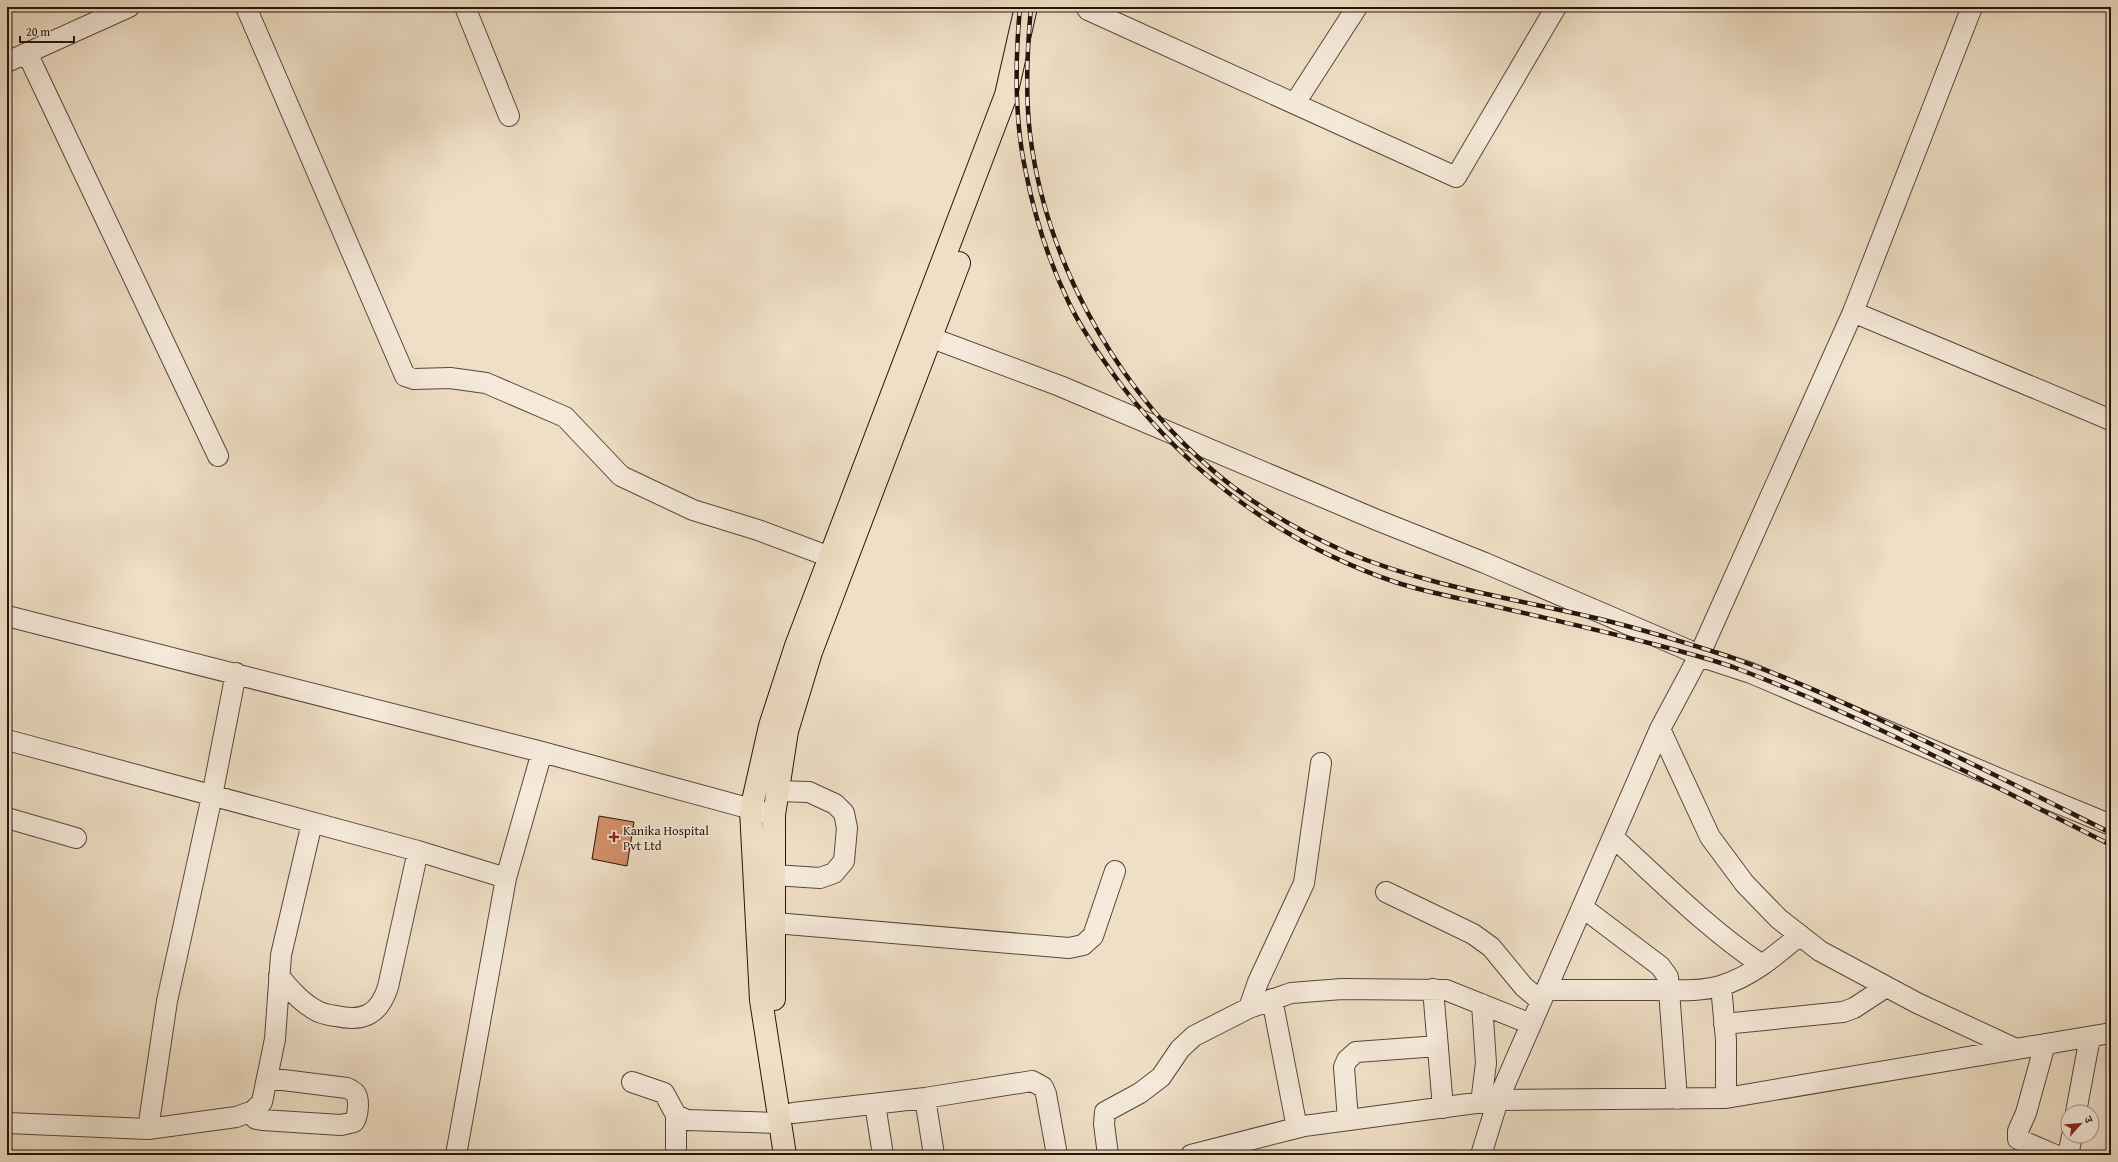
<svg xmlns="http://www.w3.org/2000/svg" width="2118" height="1162" font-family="'Gentium Book Plus','Noto Serif Devanagari',serif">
	<rect width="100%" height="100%" fill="#efdfc6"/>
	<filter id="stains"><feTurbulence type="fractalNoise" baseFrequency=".005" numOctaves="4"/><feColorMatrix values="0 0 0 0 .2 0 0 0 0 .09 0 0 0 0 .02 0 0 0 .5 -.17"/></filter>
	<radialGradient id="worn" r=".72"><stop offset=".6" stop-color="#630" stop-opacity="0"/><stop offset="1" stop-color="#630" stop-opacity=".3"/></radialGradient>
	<path fill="#d28f68" stroke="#26140c" d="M599,816l35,6 -7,44 -35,-7z"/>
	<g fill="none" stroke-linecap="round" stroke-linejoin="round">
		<defs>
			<path id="minor" d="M246,7l159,369 9,3 36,-1 36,5 79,34 56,59 72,34 65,20 72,27
				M465,7l44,109
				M1086,7l2,3 368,167 100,-170
				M27,53l191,403
				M7,62l122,-55
				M1295,103l62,-96
				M1853,312l258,108
				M916,332l144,54 317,134 108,43 203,87 11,6 52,17 256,109 104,43
				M7,616l535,136 224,61
				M1660,729l50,108 35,47 34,35 41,32 97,52 99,46
				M7,740l411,111 88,27
				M7,818l69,20
				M1613,837c48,44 95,92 149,128
				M774,875l46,3 14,-5 10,-12 3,-33 -3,-15 -9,-9 -26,-12 -32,-1
				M1386,892l87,42 18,13 33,40 17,14
				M1582,907l78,59 8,11 9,122
				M758,925l17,-2 294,25 14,-3 10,-9 22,-65
				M279,976c10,12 20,24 33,32 7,5 15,7 24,8 27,6 43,-1 52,-29l30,-136
				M1721,986l5,54v58
				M1433,989l10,119
				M1546,990c36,0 72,0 107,0 22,0 46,2 67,-4 31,-9 56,-31 80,-51
				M1272,999l25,129
				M1249,1008l9,-26 46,-99 17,-120
				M1724,1024l119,-12 11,-4 32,-21
				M2045,1044l-19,69 -8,18v8l37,16
				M632,1082l32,11 12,22 11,5 92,3
				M925,1098l9,57
				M1481,1103l5,-40 -4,-59
				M875,1104l8,51
				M2076,1112l14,-75
				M250,1113l6,6 6,1 79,5 13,-3c4,-6 6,-23 1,-29 -2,-2 -6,-4 -8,-5l-80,-10
				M793,1113l132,-15 107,-17 11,6 3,7 11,61
				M676,1115v40
				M1348,1120l-4,-53 3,-7 9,-8 82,-6
				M7,1123l141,6 19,-128 45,-205 24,-123
				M148,1129l88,-12 17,-6 9,-9 13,-63 6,-84 31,-132
				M456,1155l50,-277 36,-126
				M1108,1155l-4,-31 1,-12 35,-19 21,-16 19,-28 14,-13 55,-28 42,-15 51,-4 104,1 85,34
				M1191,1155l113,-29 194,-26 228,-2 385,-65
				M1481,1155l17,-55 162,-371 39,-73 154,-344 119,-305
				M2068,1155l4,-19"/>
			<path id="major" d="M774,999v-184l13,-84 24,-79 148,-389
				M785,1155l-24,-155 -10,-190 19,-84 26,-80 210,-551 20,-88"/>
		</defs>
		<use href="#minor" stroke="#58473a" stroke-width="22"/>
		<use href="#major" stroke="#26140c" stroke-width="24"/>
		<use href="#minor" stroke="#f5eada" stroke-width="20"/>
		<use href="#major" stroke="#efdfc6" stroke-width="22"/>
		<defs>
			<path id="rail" d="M1020,7c-5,55 -6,112 6,166 9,45 23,89 43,130 14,29 33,56 53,83 70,91 164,159 273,196 33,11 69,17 103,25 52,12 104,24 155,37 27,7 54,14 80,23 131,49 254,116 378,178
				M1031,7c-4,43 -6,84 -1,127 15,122 81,244 171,326 42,39 93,69 145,92 81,34 170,47 254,67 44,11 87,24 130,38 54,19 107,42 159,67 75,35 148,72 222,109"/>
		</defs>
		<use href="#rail" stroke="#26140c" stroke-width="4.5"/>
		<use href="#rail" stroke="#f5eada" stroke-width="3" stroke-dasharray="9" stroke-linecap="butt"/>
	</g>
	<path fill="#8f2418" stroke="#f5eada" stroke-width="1.5" d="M612 831h4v4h4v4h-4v4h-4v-4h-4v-4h4z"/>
	<g text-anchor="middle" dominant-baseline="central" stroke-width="3" stroke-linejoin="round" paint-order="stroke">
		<g font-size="13" fill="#26140c" stroke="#f5eada" text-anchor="start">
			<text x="623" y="830">Kanika Hospital<tspan x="623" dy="15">Pvt Ltd</tspan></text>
		</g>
	</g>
	<rect width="2118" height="1162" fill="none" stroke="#efdfc6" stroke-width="24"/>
	<rect x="8" y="8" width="2102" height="1146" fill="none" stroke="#26140c" stroke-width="2"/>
	<rect x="12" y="12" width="2094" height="1138" fill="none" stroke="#26140c"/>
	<g transform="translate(2080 1124) rotate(63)"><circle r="19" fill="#f5eada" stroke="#a29488"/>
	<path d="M0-3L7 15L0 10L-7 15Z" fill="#8f2418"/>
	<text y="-6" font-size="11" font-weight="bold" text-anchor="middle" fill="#26140c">उ</text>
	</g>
	<path d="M20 36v6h54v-6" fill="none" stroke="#26140c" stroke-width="2"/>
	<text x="26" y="36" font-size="12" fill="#26140c" stroke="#f5eada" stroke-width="3" paint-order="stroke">20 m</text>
	<rect width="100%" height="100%" filter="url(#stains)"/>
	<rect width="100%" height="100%" fill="url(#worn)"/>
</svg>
